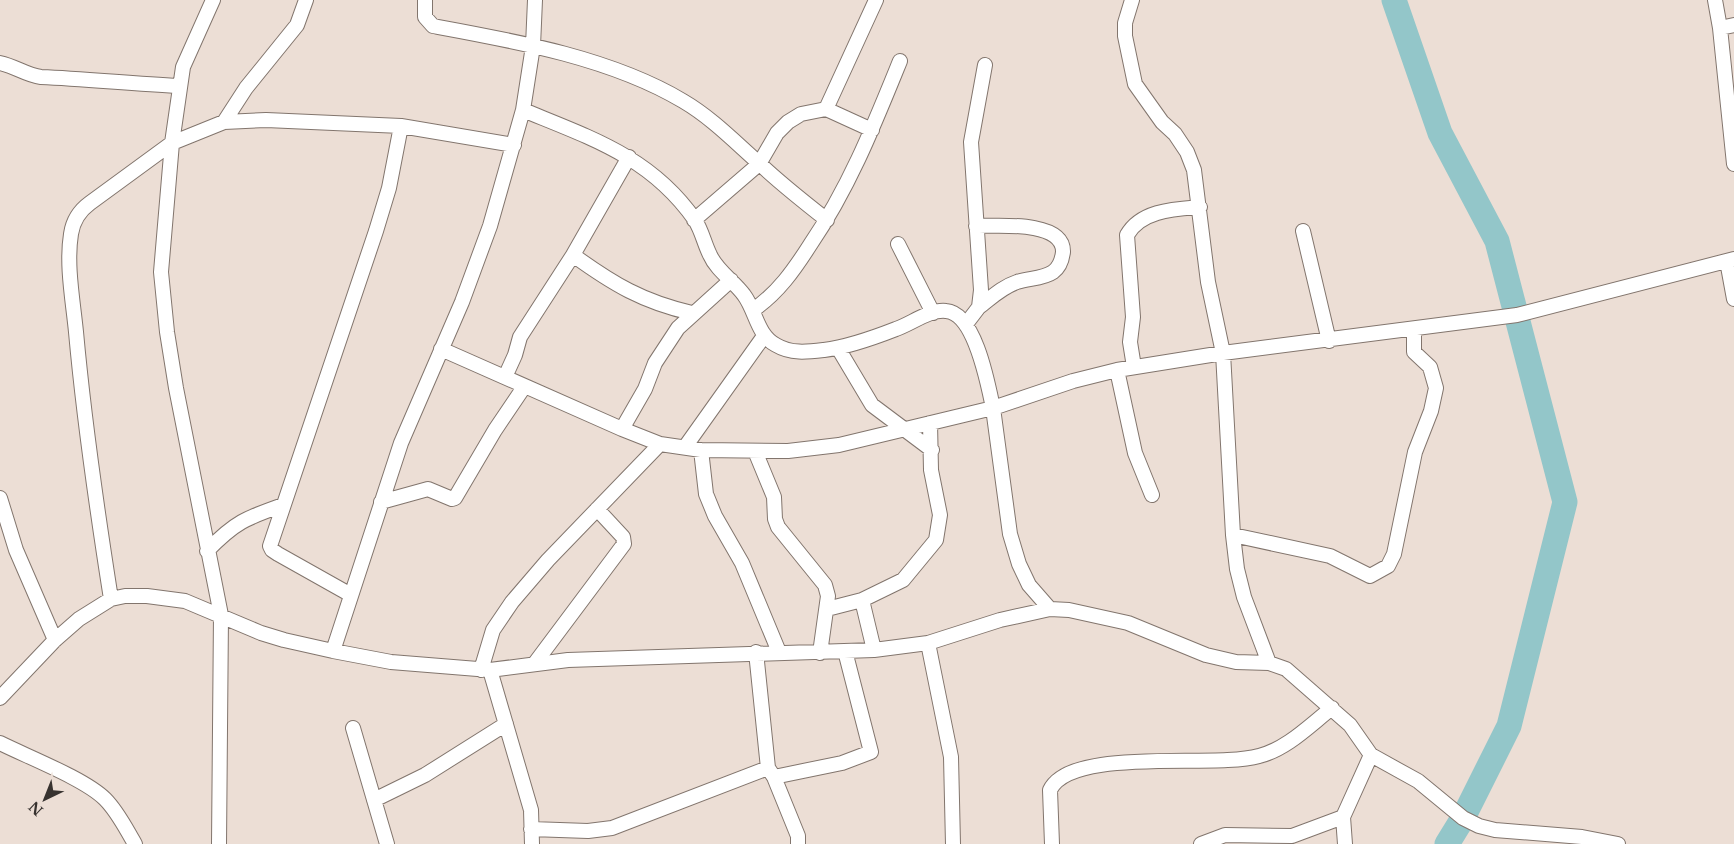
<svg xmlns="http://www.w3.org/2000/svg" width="1734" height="844" font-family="'Libre Baskerville',serif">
	<rect width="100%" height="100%" fill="#ecded5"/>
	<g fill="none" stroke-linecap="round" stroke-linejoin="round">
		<path stroke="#93c6c9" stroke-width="25" d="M1394,0l46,133 57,108 68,261 -56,224 -46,92 -16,26"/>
		<defs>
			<path id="street" d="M213,0l-30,67 -11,76 -11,129 6,60 9,56 45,227 -2,229
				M425,0v17l8,9c82,15 178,32 250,75 29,17 52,41 77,63 21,20 44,38 67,56
				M1132,0l-7,23v13l10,48 27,38 13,12 12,18 7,18 14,112 15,71 10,182 4,34 7,28 25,66
				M1715,0l5,28 14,136
				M1720,28l14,-3
				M0,63c15,3 26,12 41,14 47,2 92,7 138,9
				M224,122l22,-34 51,-63 9,-25
				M872,130l-46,-21 50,-109
				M694,220l65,-56 18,-31 11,-11 13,-8 25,-5
				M976,226c21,0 88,-6 87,26 -1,8 -3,15 -10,20 -10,7 -25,6 -36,10 -15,5 -26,16 -38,25
				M1303,231l26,110
				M898,244l35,69
				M573,255c40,29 70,47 119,58
				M1727,261l7,38
				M753,310c25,-17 41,-40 57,-65 39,-57 64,-120 90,-184
				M966,324l13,-17 2,-17 -10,-148 14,-77
				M838,348l34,57 60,45
				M441,349l181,80 38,15 41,6 87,1 51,-6 154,-37c-5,-24 -18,-95 -47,-97 -16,-2 -35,13 -50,18 -23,9 -48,18 -72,21 -17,2 -33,4 -48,-5 -19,-10 -20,-34 -32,-50 -10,-14 -27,-24 -34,-40 -6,-12 -8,-24 -15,-35 -44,-63 -104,-82 -172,-110
				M1134,367l-4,-25 3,-25 -6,-82c14,-25 48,-26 73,-28
				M1117,370l18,83 17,42
				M505,377l10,-22 5,-18 53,-82 56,-98
				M622,429l23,-40 10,-26 23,-35 53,-48
				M685,447l79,-111
				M701,450l5,44 9,22 27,47 37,89
				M755,451l19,46 1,22 3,8 47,58 3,11 -8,57
				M0,498l16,52 39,90
				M381,502l47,-13 24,10 3,-1 40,-68 29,-43
				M1233,535l97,21 40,20 18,-10 6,-12 21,-102 16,-41 5,-23 -6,-21 -16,-15v-22
				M207,551c28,-29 39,-33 76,-46
				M351,595l-73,-41 -6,-4 -2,-4 106,-315 13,-43 12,-62 113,19
				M111,599c-14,-89 -27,-178 -35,-267 -3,-31 -10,-67 -5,-98 2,-14 8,-23 19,-31l82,-60 52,-21 42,-2 135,6
				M862,600l12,50
				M827,609l35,-9 41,-20 33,-40 4,-25 -9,-45 -1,-47
				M1050,609l-21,-24 -10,-21 -9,-30 -17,-126 80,-27 44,-11 106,-17 294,-38 217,-56
				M928,643l23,114 2,87
				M333,651l68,-208 61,-141 28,-76 33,-116 10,-64 2,-46
				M756,652l12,116 6,9 24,59v8
				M535,663l89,-119 -1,-7 -26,-28
				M481,670l12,-40 19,-28 36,-42 112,-116
				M490,670l41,140 1,34
				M0,698l55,-58 24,-21 32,-20 14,-3h22l38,5 76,32 23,7 49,11 58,11 99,8 78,-10 306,-10 54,-7 72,-23 50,-11 19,1 59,13 78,32 30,7 33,1 17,6 64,56 21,30 47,26 45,37 16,8 16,4 87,7 36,7
				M353,728l34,116
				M0,743c28,14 85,36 105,56 13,13 21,30 30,45
				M774,777l68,-14 29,-11 -26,-101
				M374,800l51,-25 81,-51
				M531,829l57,2 24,-3 156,-60
				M1052,844l-2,-54c21,-44 164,-21 209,-34 28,-7 51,-31 73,-48
				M1201,844l24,-9 67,1 51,-19
				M1345,844l-2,-27 28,-62"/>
		</defs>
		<use href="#street" stroke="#82756d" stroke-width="16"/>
		<use href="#street" stroke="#fff" stroke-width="14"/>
	</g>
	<g transform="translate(45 799) rotate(223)" stroke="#ecded5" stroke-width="4" paint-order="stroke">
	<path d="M0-4L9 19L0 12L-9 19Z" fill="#37322f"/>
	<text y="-8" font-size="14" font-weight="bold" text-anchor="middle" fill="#37322f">N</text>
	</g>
</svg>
